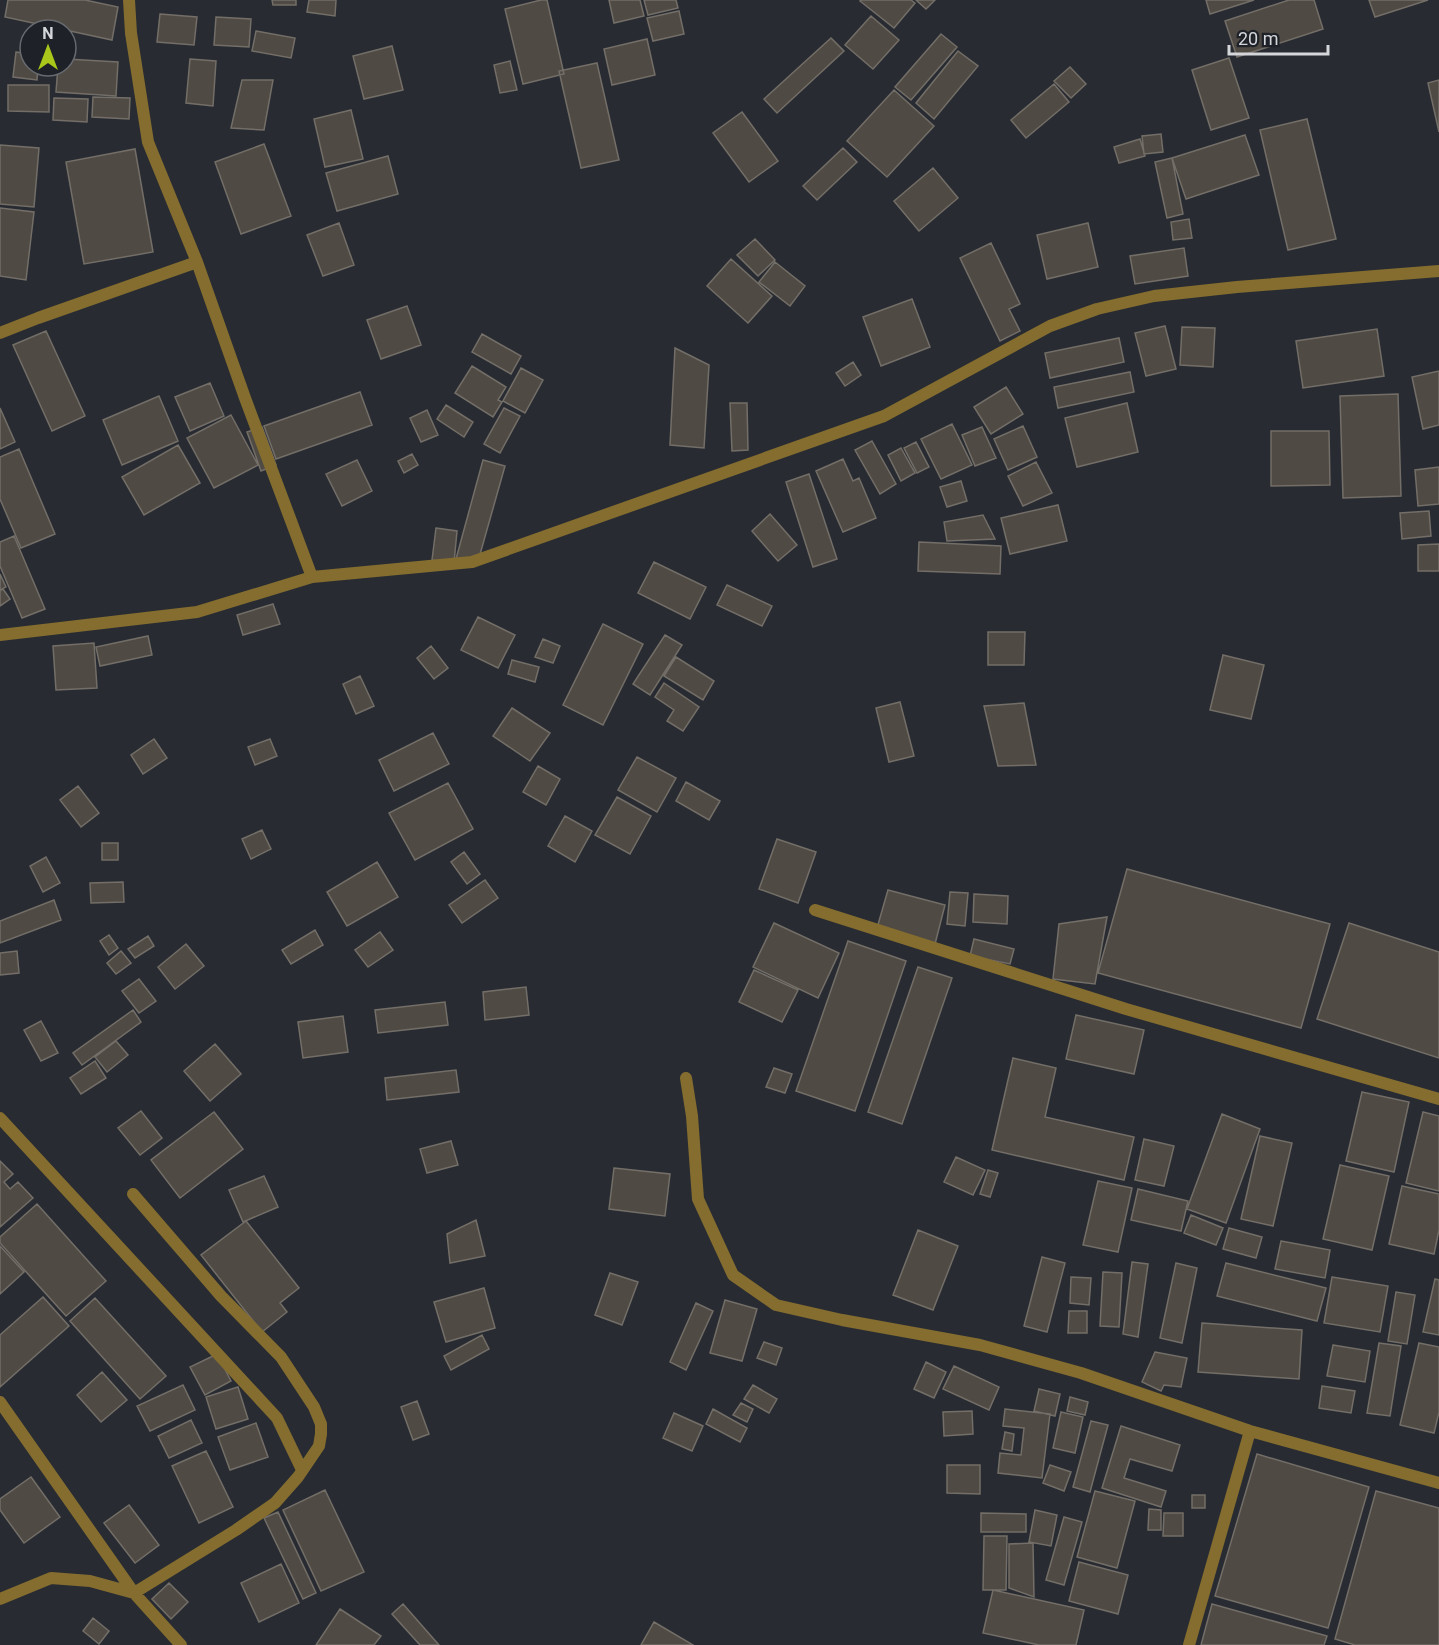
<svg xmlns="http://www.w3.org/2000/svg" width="1439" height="1645" font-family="Roboto,sans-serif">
	<rect width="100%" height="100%" fill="#282c32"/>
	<path fill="#4f4a44" stroke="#736e67" stroke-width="1.5" d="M8,0h77l33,7 -6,33 -107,-23z
		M272,0h24v5h-23z
		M309,0h27l-1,16 -28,-4z
		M541,0h6l17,74 -41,10 -18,-75z
		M609,0h31l4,16 -30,7z
		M644,0h32l2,8 -30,7z
		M861,0h50l4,3 -21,25 -34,-27z
		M916,0h19l-9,9z
		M1206,0h48l-44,14z
		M1289,0h25l9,29 -86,28 -12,-36z
		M1369,0h59l-53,17z
		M679,11l5,23 -31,7 -6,-23z
		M160,14l37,3 -3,28 -37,-3z
		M871,16l28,24 -26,29 -28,-24z
		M216,17l35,2 -2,28 -35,-2z
		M256,31l39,7 -4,20 -39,-7z
		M941,34l16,13 -46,53 -16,-13z
		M831,38l13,13 -67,62 -13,-14z
		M647,39l8,36 -43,10 -8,-36z
		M392,46l11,44 -39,9 -11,-43z
		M958,51l20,15 -44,53 -18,-16z
		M16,52l14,2v12h8l-1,14 -24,-3z
		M1229,58l20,60 -38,12 -19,-60z
		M66,59l52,3 -2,34 -60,-4 2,-26h8z
		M190,59l26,2 -3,45 -27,-3z
		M510,61l7,29 -17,3 -6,-28z
		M597,63l22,97 -38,8 -22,-97z
		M1070,67l16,17 -15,14 -17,-17z
		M242,80h31l-9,50 -33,-2z
		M1439,80v52l-11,-49z
		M1054,84l15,18 -43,36 -15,-18z
		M8,85h41v27l-41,-1z
		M894,90l40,36 -47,51 -40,-36z
		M93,97l37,1 -1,21 -37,-2z
		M54,98l34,1 -1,23 -34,-2z
		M351,110l12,49 -38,8 -11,-48z
		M742,112l36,49 -29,21 -36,-49z
		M1307,119l29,120 -48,11 -28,-120z
		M1161,134l2,18 -19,2 -2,-18z
		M1245,135l14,40 -73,24 -14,-41z
		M1140,139l5,17 -26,7 -5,-16z
		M264,144l27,72 -50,18 -26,-72z
		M0,145l39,3 -5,59 -34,-3z
		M843,148l14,14 -40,38 -14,-14z
		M135,149l18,103 -69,12 -18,-102z
		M388,156l10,38 -61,17 -11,-38z
		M1172,158l11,56 -16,4 -12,-56z
		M933,168l25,30 -39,33 -25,-30z
		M0,208l34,4 -8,68 -26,-4z
		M1189,219l3,19 -19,2 -2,-18z
		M339,223l15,42 -31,11 -16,-41z
		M1088,223l10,44 -51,12 -10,-44z
		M755,239l20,21 -17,16 -21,-21z
		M991,243l29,61 -11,5 11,22 -20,10 -40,-83z
		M1184,248l4,28 -53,8 -5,-28z
		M731,259l41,37 -24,27 -41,-37z
		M775,262l30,24 -15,20 -31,-24z
		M912,299l18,48 -49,19 -18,-49z
		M407,306l14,39 -40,14 -14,-39z
		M1165,326l11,43 -30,7 -11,-43z
		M1182,327l33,1 -2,39 -33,-2z
		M1377,329l7,47 -81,12 -7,-47z
		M46,331l39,85 -33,15 -39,-86z
		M482,334l39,22 -10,18 -39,-22z
		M1119,338l5,24 -74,16 -5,-25z
		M675,348l34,17 -5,83 -34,-3z
		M853,362l8,13 -16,11 -9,-13z
		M472,366l34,21 -8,13 4,2 -9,15 -38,-24z
		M521,368l22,12 -18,33 -22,-12z
		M1439,371v54l-16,4 -11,-52z
		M1130,372l4,20 -76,16 -4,-21z
		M210,383l14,33 -34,15 -15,-34z
		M1006,387l17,27 -32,20 -17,-27z
		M360,392l12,33 -96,34 -12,-33z
		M1398,394l3,102 -58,2 -3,-102z
		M159,396l19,45 -56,24 -19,-45z
		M730,403h17l1,47 -16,1z
		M1127,403l11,49 -61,15 -12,-49z
		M446,405l27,17 -9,15 -27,-18z
		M0,408l15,34 -15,7z
		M504,408l16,8 -20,37 -16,-9z
		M427,410l11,25 -17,7 -11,-24z
		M231,415l27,50 -44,23 -27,-50z
		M952,424l20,41 -31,14 -20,-40z
		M1023,426l14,31 -29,13 -14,-31z
		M262,427l14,38 -15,6 -14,-39z
		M982,427l14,31 -21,8 -13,-31z
		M1271,431h58l1,54 -59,1z
		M872,441l24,43 -16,10 -25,-44z
		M916,442l13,25 -12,6 -13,-25z
		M178,445l22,38 -56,32 -22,-38z
		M901,448l14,25 -14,8 -13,-26z
		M19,449l36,85 -34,14 -21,-49v-42z
		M412,454l6,11 -14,8 -6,-12z
		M843,459l10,22 6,-3 17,40 -33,14 -27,-61z
		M357,460l15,31 -30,15 -16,-32z
		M483,460l22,6 -28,99 -21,-6z
		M1036,462l16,31 -29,13 -15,-30z
		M1439,467v37l-21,2 -3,-36z
		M809,474l28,85 -24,8 -27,-85z
		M961,481l6,20 -20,6 -7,-20z
		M1058,505l9,36 -57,13 -9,-36z
		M1429,511l2,25 -29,3 -2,-26z
		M770,514l27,31 -19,16 -26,-30z
		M983,515l12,24 -48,2 -3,-19z
		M436,528l21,3 -3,32 -22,-3z
		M14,536l31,73 -23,9 -22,-52v-24z
		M919,542l82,4 -1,28 -82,-3z
		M1439,544v27h-21v-26z
		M654,562l52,25 -16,32 -52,-26z
		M0,574l6,13 -6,3z
		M727,585l45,21 -10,20 -45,-21z
		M3,589l7,10 -10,7v-15z
		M273,604l7,20 -37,11 -6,-20z
		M478,617l37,18 -17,33 -37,-18z
		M603,624l40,20 -40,81 -40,-20z
		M988,632h37l-1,33h-36z
		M665,635l17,10 -32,50 -17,-11z
		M148,636l4,19 -52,11 -4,-19z
		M543,639l17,7 -7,17 -18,-6z
		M94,643l3,45 -41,2 -3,-44z
		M431,646l17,22 -14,11 -17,-21z
		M1223,655l41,10 -13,54 -41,-9z
		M676,657l38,24 -11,19 -39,-24z
		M512,660l27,7 -4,15 -27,-8z
		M360,676l14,30 -18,8 -13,-30z
		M664,683l35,24 -16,24 -16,-10 7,-11 -19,-13z
		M900,702l14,54 -25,6 -13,-54z
		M1024,703l12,62 -38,1 -14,-60z
		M512,708l38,25 -20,28 -37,-25z
		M433,733l16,31 -55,27 -15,-31z
		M154,739l13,19 -24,16 -12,-19z
		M270,739l7,17 -22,9 -7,-18z
		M637,757l39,21 -19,34 -39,-22z
		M538,766l22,13 -14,26 -23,-13z
		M686,782l34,19 -11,19 -33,-19z
		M448,783l25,46 -58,31 -26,-47z
		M78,786l21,27 -18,14 -21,-27z
		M617,797l34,19 -21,38 -35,-19z
		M565,816l27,15 -17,31 -27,-16z
		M262,830l9,19 -20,10 -9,-20z
		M777,839l39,13 -18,51 -39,-14z
		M102,843h16v17h-16z
		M464,852l16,22 -13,10 -16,-22z
		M46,857l14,26 -17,9 -13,-26z
		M377,862l21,35 -51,29 -20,-34z
		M1127,869l203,55 -29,104 -203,-55z
		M485,880l13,18 -36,25 -13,-18z
		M123,882l1,20 -33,1 -1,-20z
		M888,890l57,15 -10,39 -58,-16z
		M950,892l18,1 -3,33 -18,-2z
		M974,894l34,2 -1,28 -34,-2z
		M54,900l7,20 -61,23v-22z
		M1107,917l-12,67 -42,-5 6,-55z
		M774,923l65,30 -21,45 -65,-31z
		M1349,923l90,29v106l-122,-39z
		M315,930l8,15 -32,19 -9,-14z
		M380,932l13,18 -25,17 -13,-17z
		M109,935l9,13 -9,7 -9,-14z
		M148,936l6,10 -19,12 -7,-9z
		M974,939l40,10 -4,15 -40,-8z
		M848,941l58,20 -51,150 -59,-20z
		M186,944l18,22 -29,23 -17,-22z
		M17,951l2,22 -19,2v-22z
		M121,951l10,12 -15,11 -9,-11z
		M918,967l34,11 -50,146 -34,-12z
		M754,970l44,20 -16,32 -43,-20z
		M139,979l17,22 -17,12 -17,-22z
		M526,987l3,28 -44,5 -2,-28z
		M445,1002l3,23 -70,8 -3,-23z
		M133,1010l8,12 -59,43 -9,-12z
		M1076,1015l68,15 -10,44 -68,-15z
		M343,1016l5,36 -45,6 -5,-36z
		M41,1021l17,32 -17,8 -17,-31z
		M116,1041l12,14 -21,17 -12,-15z
		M215,1044l26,30 -31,27 -26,-30z
		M1013,1058l43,10 -11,49 89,20 -10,43 -132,-30z
		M95,1061l11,17 -25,16 -11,-16z
		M774,1068l18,6 -7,19 -19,-6z
		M456,1070l3,22 -72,8 -2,-22z
		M1362,1092l47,10 -15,70 -48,-11z
		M141,1111l21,27 -22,17 -22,-27z
		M214,1112l29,37 -63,49 -29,-38z
		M1423,1112l16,4v75l-33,-8z
		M1222,1114l38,15 -34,94 -39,-14z
		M1260,1136l32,7 -19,83 -32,-7z
		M1144,1139l30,7 -10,40 -29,-6z
		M451,1141l7,24 -31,8 -7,-24z
		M956,1157l29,13 -12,25 -29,-13z
		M0,1161l13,13 -9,8 6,7 8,-7 15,16 -33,29z
		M1340,1165l49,11 -17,74 -49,-11z
		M614,1168l56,6 -5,42 -56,-7z
		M988,1170l10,3 -8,24 -10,-3z
		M264,1176l14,31 -35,15 -14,-32z
		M1098,1181l34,7 -14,64 -35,-7z
		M1402,1186l37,8v36l-5,24 -45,-10z
		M1138,1189l50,12 -7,30 -50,-11z
		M37,1204l69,77 -40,35 -66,-73v-6z
		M1191,1215l32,13 -7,17 -32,-12z
		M476,1220l9,36 -35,7 -3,-29z
		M246,1221l53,67 -19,15 7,9 -25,20 -61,-77z
		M1229,1228l33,9 -6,21 -33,-9z
		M918,1230l40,16 -25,64 -40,-15z
		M1281,1241l49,9 -5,28 -50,-9z
		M0,1246l24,26 -24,22z
		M1042,1257l23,6 -18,69 -23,-6z
		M1132,1262l16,2 -10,73 -15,-3z
		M1176,1263l21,5 -15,75 -22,-5z
		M1226,1263l100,25 -9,33 -100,-25z
		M1103,1272l19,1 -3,54 -19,-1z
		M610,1273l28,9 -16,43 -27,-10z
		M1071,1277l20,1 -2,27 -19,-2z
		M1332,1277l56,9 -8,46 -56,-9z
		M1435,1279l4,1v55l-16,-3z
		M484,1288l11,40 -49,14 -12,-40z
		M1396,1292l19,3 -8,49 -19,-3z
		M43,1297l26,29 -69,61v-52z
		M95,1298l71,78 -26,23 -70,-78z
		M725,1300l32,9 -15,52 -32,-8z
		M696,1303l17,8 -27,59 -16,-8z
		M1069,1311h18v22h-19z
		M1202,1323l100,7 -3,49 -101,-7z
		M482,1335l7,14 -38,21 -7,-14z
		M764,1342l18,6 -6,17 -19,-7z
		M1379,1343l22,3 -11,70 -23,-3z
		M1419,1343l20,4v65l-5,21 -34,-8z
		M1333,1345l37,6 -5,31 -38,-6z
		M1155,1352l32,6 -6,29 -17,-2 -3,6 -19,-9z
		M217,1354l14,27 -26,14 -15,-28z
		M926,1362l20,10 -12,26 -20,-9z
		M954,1366l45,21 -10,23 -46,-21z
		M102,1372l25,28 -26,22 -24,-27z
		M183,1385l12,25 -45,21 -13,-25z
		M753,1385l24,14 -8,14 -25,-14z
		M1322,1386l33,5 -4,22 -32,-5z
		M238,1387l10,32 -32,10 -10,-32z
		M1039,1389l21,5 -5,22 -21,-5z
		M1070,1397l18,5 -3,13 -18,-4z
		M417,1401l12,33 -16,6 -12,-33z
		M741,1403l12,6 -6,13 -14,-7z
		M713,1409l34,19 -7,14 -34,-18z
		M1005,1409l45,5 -8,64 -44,-5 2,-20 21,2 3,-27 -21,-2z
		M972,1411l1,23 -29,2 -1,-24z
		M1061,1412l22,5 -8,36 -22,-5z
		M674,1413l29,13 -11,25 -29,-13z
		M191,1420l11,23 -33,15 -11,-22z
		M1091,1421l17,4 -18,67 -17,-5z
		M256,1423l12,34 -38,13 -12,-33z
		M1121,1426l59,19 -8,26 -42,-12 -6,19 42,13 -5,16 -59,-19z
		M1005,1432l9,2 -2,17 -10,-2z
		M206,1451l27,56 -34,16 -27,-57z
		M1257,1454l112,33 -41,141 -113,-32z
		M947,1465h33v29l-33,-1z
		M1050,1465l21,7 -7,19 -21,-8z
		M31,1477l29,40 -36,26 -24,-33v-11z
		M325,1490l39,82 -43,19 -38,-81z
		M1095,1491l40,10 -18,67 -40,-11z
		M1376,1491l63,17v137h-84l-20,-6z
		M1192,1495h13v13h-13z
		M129,1505l30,40 -24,18 -31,-40z
		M1149,1509l12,1v20h-13z
		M1035,1510l22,5 -6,31 -22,-4z
		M278,1512l38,81 -13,6 -39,-81z
		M981,1513l45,1v18h-45z
		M1164,1513h19v23h-20z
		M1064,1517l18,5 -18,63 -18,-5z
		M984,1536h23l-1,54h-23z
		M1033,1543l1,54 -25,-9v-44z
		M1079,1562l49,13 -10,39 -49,-13z
		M281,1564l18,39 -40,19 -18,-39z
		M169,1583l19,19 -17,17 -19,-20z
		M993,1590l91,20 -8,35h-37l-56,-12z
		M403,1604l36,41h-19l-28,-31z
		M1212,1604l115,32 -3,9h-123z
		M340,1609l41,27 -7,9h-58z
		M93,1618l16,13 -10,13 -16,-13z
		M654,1622l39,23h-52z"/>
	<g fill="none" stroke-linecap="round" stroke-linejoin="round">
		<path stroke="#846d2f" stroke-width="12" d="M129,0l2,33 17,109 49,120 48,136 67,179
			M0,333l38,-15 159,-56
			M0,635l197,-23 115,-35 160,-15 412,-146 166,-90 47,-17 57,-13 83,-9 202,-16
			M815,910l311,99 313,90
			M686,1078l6,38 6,83 35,76 43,30 66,15 138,25 101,28 169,58 189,52
			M0,1118l277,300 25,52
			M0,1402l134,191 47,52
			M0,1599l51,-21 39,3 44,12 102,-63 39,-27 23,-26 21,-31 2,-12v-10l-7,-17 -33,-50 -60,-61 -88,-102
			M1189,1645l61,-214"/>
	</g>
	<g transform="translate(48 48)"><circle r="28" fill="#1e2228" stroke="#676a6f" stroke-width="1.5"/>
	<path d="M0-4.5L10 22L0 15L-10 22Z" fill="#a9c71a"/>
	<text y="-9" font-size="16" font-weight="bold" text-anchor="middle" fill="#d4d6da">N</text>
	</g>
	<path d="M1229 45v9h99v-9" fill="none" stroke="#d4d6da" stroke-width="3"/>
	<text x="1238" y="45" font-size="18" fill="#d4d6da" stroke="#1e2228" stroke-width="4.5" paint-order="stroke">20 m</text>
</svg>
